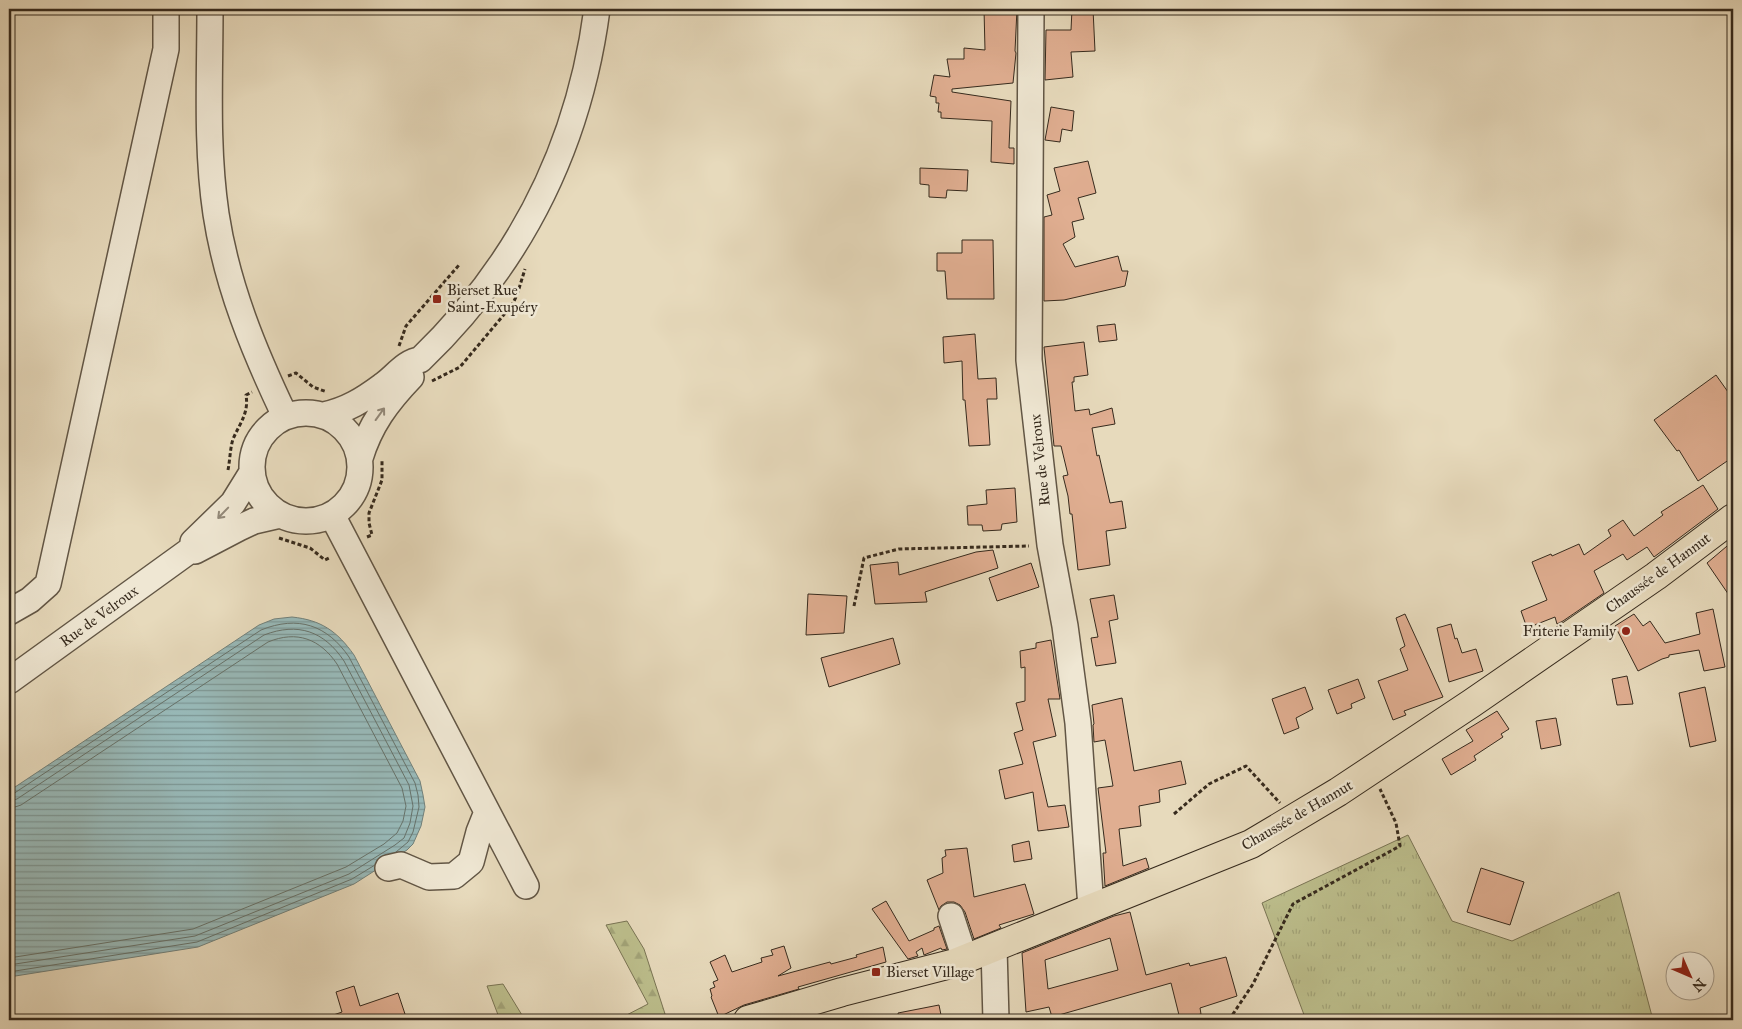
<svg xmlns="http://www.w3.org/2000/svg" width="1742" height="1029" font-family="'IM FELL Great Primer',serif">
	<defs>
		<pattern id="grass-tufts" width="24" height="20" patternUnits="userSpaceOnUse" patternTransform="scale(1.25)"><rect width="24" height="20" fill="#bcbe8c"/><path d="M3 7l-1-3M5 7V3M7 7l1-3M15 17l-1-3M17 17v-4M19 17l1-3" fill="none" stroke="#a2a378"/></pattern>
		<pattern id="forest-firs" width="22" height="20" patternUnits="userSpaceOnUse" patternTransform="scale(1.25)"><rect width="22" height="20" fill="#bcbe8c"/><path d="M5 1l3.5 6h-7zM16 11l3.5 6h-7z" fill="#a2a378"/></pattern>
		<pattern id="water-rules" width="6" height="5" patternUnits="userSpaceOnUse" patternTransform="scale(1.25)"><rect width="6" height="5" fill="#98b9b8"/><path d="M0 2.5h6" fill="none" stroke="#7d9795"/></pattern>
	</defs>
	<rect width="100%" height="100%" fill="#e7dabc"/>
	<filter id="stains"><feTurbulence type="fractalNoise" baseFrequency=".004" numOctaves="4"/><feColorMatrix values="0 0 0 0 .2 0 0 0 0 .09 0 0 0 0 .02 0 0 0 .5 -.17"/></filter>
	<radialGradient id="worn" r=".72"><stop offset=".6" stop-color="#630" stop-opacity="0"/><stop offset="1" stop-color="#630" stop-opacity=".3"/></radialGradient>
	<path fill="url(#grass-tufts)" stroke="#797454" d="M1408,835l44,86 60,20 107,-49 34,128h-347l-44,-117z"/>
	<path fill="url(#forest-firs)" stroke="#797454" d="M627,921l17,28 23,71h-50l31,-16 -42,-79z
		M503,984l22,36h-25l-13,-34z"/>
	<path fill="url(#water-rules)" stroke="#71807a" d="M292,617c29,3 45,14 62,38l66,126 3,14 2,12 -4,19 -8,18 -6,6 -53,34 -156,63 -189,30v-186l250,-166 15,-6z"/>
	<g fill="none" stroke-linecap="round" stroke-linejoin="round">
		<path stroke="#67726a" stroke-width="1" d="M9,795l4,-1 248,-164c37,-15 66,-5 88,27l66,126 3,12 1,12 -6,25 -5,10 -12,10
			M9,801l8,-2 247,-164c34,-13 60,-4 80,26l65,124 4,21 -3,17 -6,15 -9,7 -46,29 -154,62 -186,29
			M9,809l12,-4 247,-163c29,-12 52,-3 69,22l65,124 4,18 -3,15 -6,12 -13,11 -38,23 -153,62 -184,29
			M9,972l188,-30 155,-63 23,-14"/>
	</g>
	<path fill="#e0ae91" stroke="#362a1d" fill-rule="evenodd" d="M984,9h33l-2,42 1,2 -3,30 -61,6v3l59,9 -2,47h5v16l-23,-2 1,-41 -51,-3v-6h-3l1,-9h-3v-6l-6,-1 4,-21 16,2 -3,-18h17v-11l21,2z
		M1072,9h21l2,42 -24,1 2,25 -28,3 1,-50h25z
		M1051,107l23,4 -2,20 -10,-2 -2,13 -15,-2z
		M1088,161l8,32 -18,5 6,21 -12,3 3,15 -12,7 12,23 43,-11 4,15h6l-3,15 -61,14 -20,1v-84l8,-2 -5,-20 13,-4 -6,-23z
		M920,168l48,2 -1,21 -20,-1 -1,8 -17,-1v-12l-9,-1z
		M962,240h31l1,59h-47l-2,-28h-8v-18h25z
		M1115,324l2,16 -18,2 -2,-16z
		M975,334l3,45 18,-1 1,21h-10l3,46 -21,1 -4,-46h-2l-1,-39 -18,2 -1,-26z
		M1084,342l4,33 -14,2v5h-2l3,29 14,-2 1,6 22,-7 3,16 -23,4 5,28 2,-1 11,48 12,-2 4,27 -20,3 4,34 -32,5 -6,-56h-2l-2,-18 -5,-20 5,-1 -7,-29h-7l-10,-99z
		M1716,375l17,24v58l-35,24 -19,-31 -2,1 -23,-31z
		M1703,485l15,24 -64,48 -7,-10 -20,13 -4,-6 -29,17 10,22 -41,28 -6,3 -2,-7 -28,11 -6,-17 26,-11 -15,-38 19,-8 1,2 27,-12 5,11 27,-19 -3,-6 15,-10 11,16 29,-21 -2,-3z
		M1015,488l2,34 -15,2 -1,6 -18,1 -1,-6h-14l-1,-19 20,-2 -1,-14z
		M1733,541v60l-26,-38z
		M993,550l5,18 -73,24 2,10 -52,2 -5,-39 28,-3 1,13 77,-23z
		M1031,563l8,24 -42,14 -8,-23z
		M808,594l39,2 -3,37 -38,2z
		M1114,595l4,24 -9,2 7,42 -20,3 -5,-28 7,-1 -8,-38z
		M1713,609l12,58 -21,4 -5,-21 -30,5v2l-7,2 -24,12 -23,-45 19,-12 9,12 7,-5 15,22 35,-9 -4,-21z
		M1405,614l38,83 -39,14 2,4 -13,5 -15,-39 30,-11 -8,-21 5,-3 -9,-28z
		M1451,624l4,15 2,-1 5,15 14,-4 7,22 -34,11 -12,-54z
		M893,638l7,26 -71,23 -8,-29z
		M1051,640l9,59h-12l8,37 -23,6 15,65 17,-2 4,22 -31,4 -5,-39 -28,7 -6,-29 24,-6 -9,-31 9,-3 -7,-27 9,-2v-34l-4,1 -1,-17 16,-3v-5z
		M1627,676l6,28 -16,1 -5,-26z
		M1358,679l7,19 -14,6 1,4 -15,6 -9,-24z
		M1305,687l8,22 -17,9 3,10 -15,6 -12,-35z
		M1705,687l11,54 -26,6 -11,-54z
		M1122,698l12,73 47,-10 5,23 -27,6 1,12 -21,4 2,20 -22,3 4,37 23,-8 3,10 -44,18 -2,-33h3l-8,-65 15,-2 -8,-46 -11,2 -1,-17 1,-1 -2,-19z
		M1497,711l12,18 -8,5 2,3 -29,19 2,4 -25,15 -9,-16 31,-18 -7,-11z
		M1556,718l5,27 -20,4 -5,-28z
		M1029,841l3,18 -18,3 -2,-17z
		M967,848l7,49 51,-13 9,30 -35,11 2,3 -27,11 -9,-27 -5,-7 -6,-3h-7l-6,4 -2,4 -12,-30 16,-7 -1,-15 4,-2 -1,-6z
		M1481,868l43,14 -14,43 -43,-13z
		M886,901l23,40 25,-11v-2l5,-2 8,23 -5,1 -1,-2 -17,7 -2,-7 -6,4 2,4 -10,3 -36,-50z
		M1130,912l16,63 43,-12 1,3 36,-9 11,39 -37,12 1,6 -21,5 -9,-36 -119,34 -3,-10 -23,5 -4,-59 92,-37zM1110,938l8,32 -70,19 -3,-29z
		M784,946l7,22 -13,8 52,-14 1,2 26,-7 -1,-2 27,-8 3,15 -88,25 1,2 -55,16 -25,12 -8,-20 1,-1 -2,-7 5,-2 -2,-5 5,-2 -8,-18 15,-7 7,17 30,-10 -1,-4 12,-3 -2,-5z
		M354,986l6,20 38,-13 9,27h-82v-2l17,-6 -6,-20z
		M939,1005l3,15h-43l-1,-7z"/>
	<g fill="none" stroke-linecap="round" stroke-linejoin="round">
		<defs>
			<path id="minor" d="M210,9c0,68 -4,138 6,205 11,72 38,137 69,202
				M1031,9l-2,351 21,185 15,81 13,97 13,185
				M252 467a54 54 0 1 1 108 0a54 54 0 1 1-108 0Z
				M324,415c23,-5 39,-15 58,-29 12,-8 24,-25 38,-26 100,-96 159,-214 177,-351
				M360,458c10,-33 27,-56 51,-81
				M332,515l194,371
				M193,542l40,-39 18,-29
				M9,612l21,-12 18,-16 118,-535v-40
				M9,681l180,-130h6l44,-23 15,-7 26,-6
				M388,868l13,-3 28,12 25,-1 17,-14 8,-30 8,-20
				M951,916l14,43
				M994,948l2,72"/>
			<path id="major" d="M748,1020l94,-28 113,-29 296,-119 87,-52 134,-89 184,-127 77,-58"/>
		</defs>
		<use href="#minor" stroke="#625645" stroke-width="28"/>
		<use href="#major" stroke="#362a1d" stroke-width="30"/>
		<path stroke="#362a1d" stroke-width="3" stroke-dasharray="4 2.5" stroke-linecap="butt" d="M399,346l7,-20 53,-61
			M288,376l8,-3 17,14 14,5
			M432,381l28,-14 52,-62 5,-10 8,-26
			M228,470c2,-10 2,-21 5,-31 7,-16 16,-26 13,-44l6,-3
			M367,537l5,-2 -3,-12v-10l13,-33v-19
			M279,538l31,10 15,12 6,-3
			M854,606l10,-48 35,-9 130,-3
			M9,705l5,-4
			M1174,814l35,-30 37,-18 34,37
			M1229,1020l24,-36 40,-80 107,-58 -4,-23 -16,-34"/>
		<use href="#minor" stroke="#efe7d3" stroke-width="25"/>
		<use href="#major" stroke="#e7dabc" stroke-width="28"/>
	</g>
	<defs><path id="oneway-shaft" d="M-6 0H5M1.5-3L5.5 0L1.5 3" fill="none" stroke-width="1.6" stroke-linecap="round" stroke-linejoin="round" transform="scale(1.25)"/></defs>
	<g stroke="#928878">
		<use href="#oneway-shaft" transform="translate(380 414) rotate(-54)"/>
		<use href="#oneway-shaft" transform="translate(223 513) rotate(134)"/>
	</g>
	<g fill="#8f2418" stroke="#efe7d3" stroke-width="2">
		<rect x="432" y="294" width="10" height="10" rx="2.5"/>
		<circle cx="1626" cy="631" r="5"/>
		<rect x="871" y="967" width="10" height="10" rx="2.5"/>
	</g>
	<g text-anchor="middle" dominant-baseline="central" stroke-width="5" stroke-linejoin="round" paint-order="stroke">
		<g font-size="15" fill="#362a1d" stroke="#efe7d3" text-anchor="start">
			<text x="447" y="290">Bierset Rue<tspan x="447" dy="17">Saint-Exupéry</tspan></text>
			<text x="1616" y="631" text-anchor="end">Friterie Family</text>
			<text x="886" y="972">Bierset Village</text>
		</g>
		<g font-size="15" fill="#362a1d" stroke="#efe7d3">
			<text transform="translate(1040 460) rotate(-96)">Rue de Velroux</text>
			<text transform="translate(1658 573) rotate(-36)">Chaussée de Hannut</text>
			<text transform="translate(99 616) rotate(-36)">Rue de Velroux</text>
			<text transform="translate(1297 815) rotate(-30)">Chaussée de Hannut</text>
		</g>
	</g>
	<rect width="1742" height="1029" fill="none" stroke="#e7dabc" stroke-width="30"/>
	<rect x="10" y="10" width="1722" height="1009" fill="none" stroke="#362a1d" stroke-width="2.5"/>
	<rect x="15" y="15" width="1712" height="999" fill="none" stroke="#362a1d"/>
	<g transform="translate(1690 976) rotate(135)"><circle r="24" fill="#efe7d3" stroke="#a59b8a"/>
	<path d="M0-4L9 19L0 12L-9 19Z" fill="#8f2418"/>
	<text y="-8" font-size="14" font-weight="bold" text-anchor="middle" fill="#362a1d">N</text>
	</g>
	<rect width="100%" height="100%" filter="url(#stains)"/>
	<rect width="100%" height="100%" fill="url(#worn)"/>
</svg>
